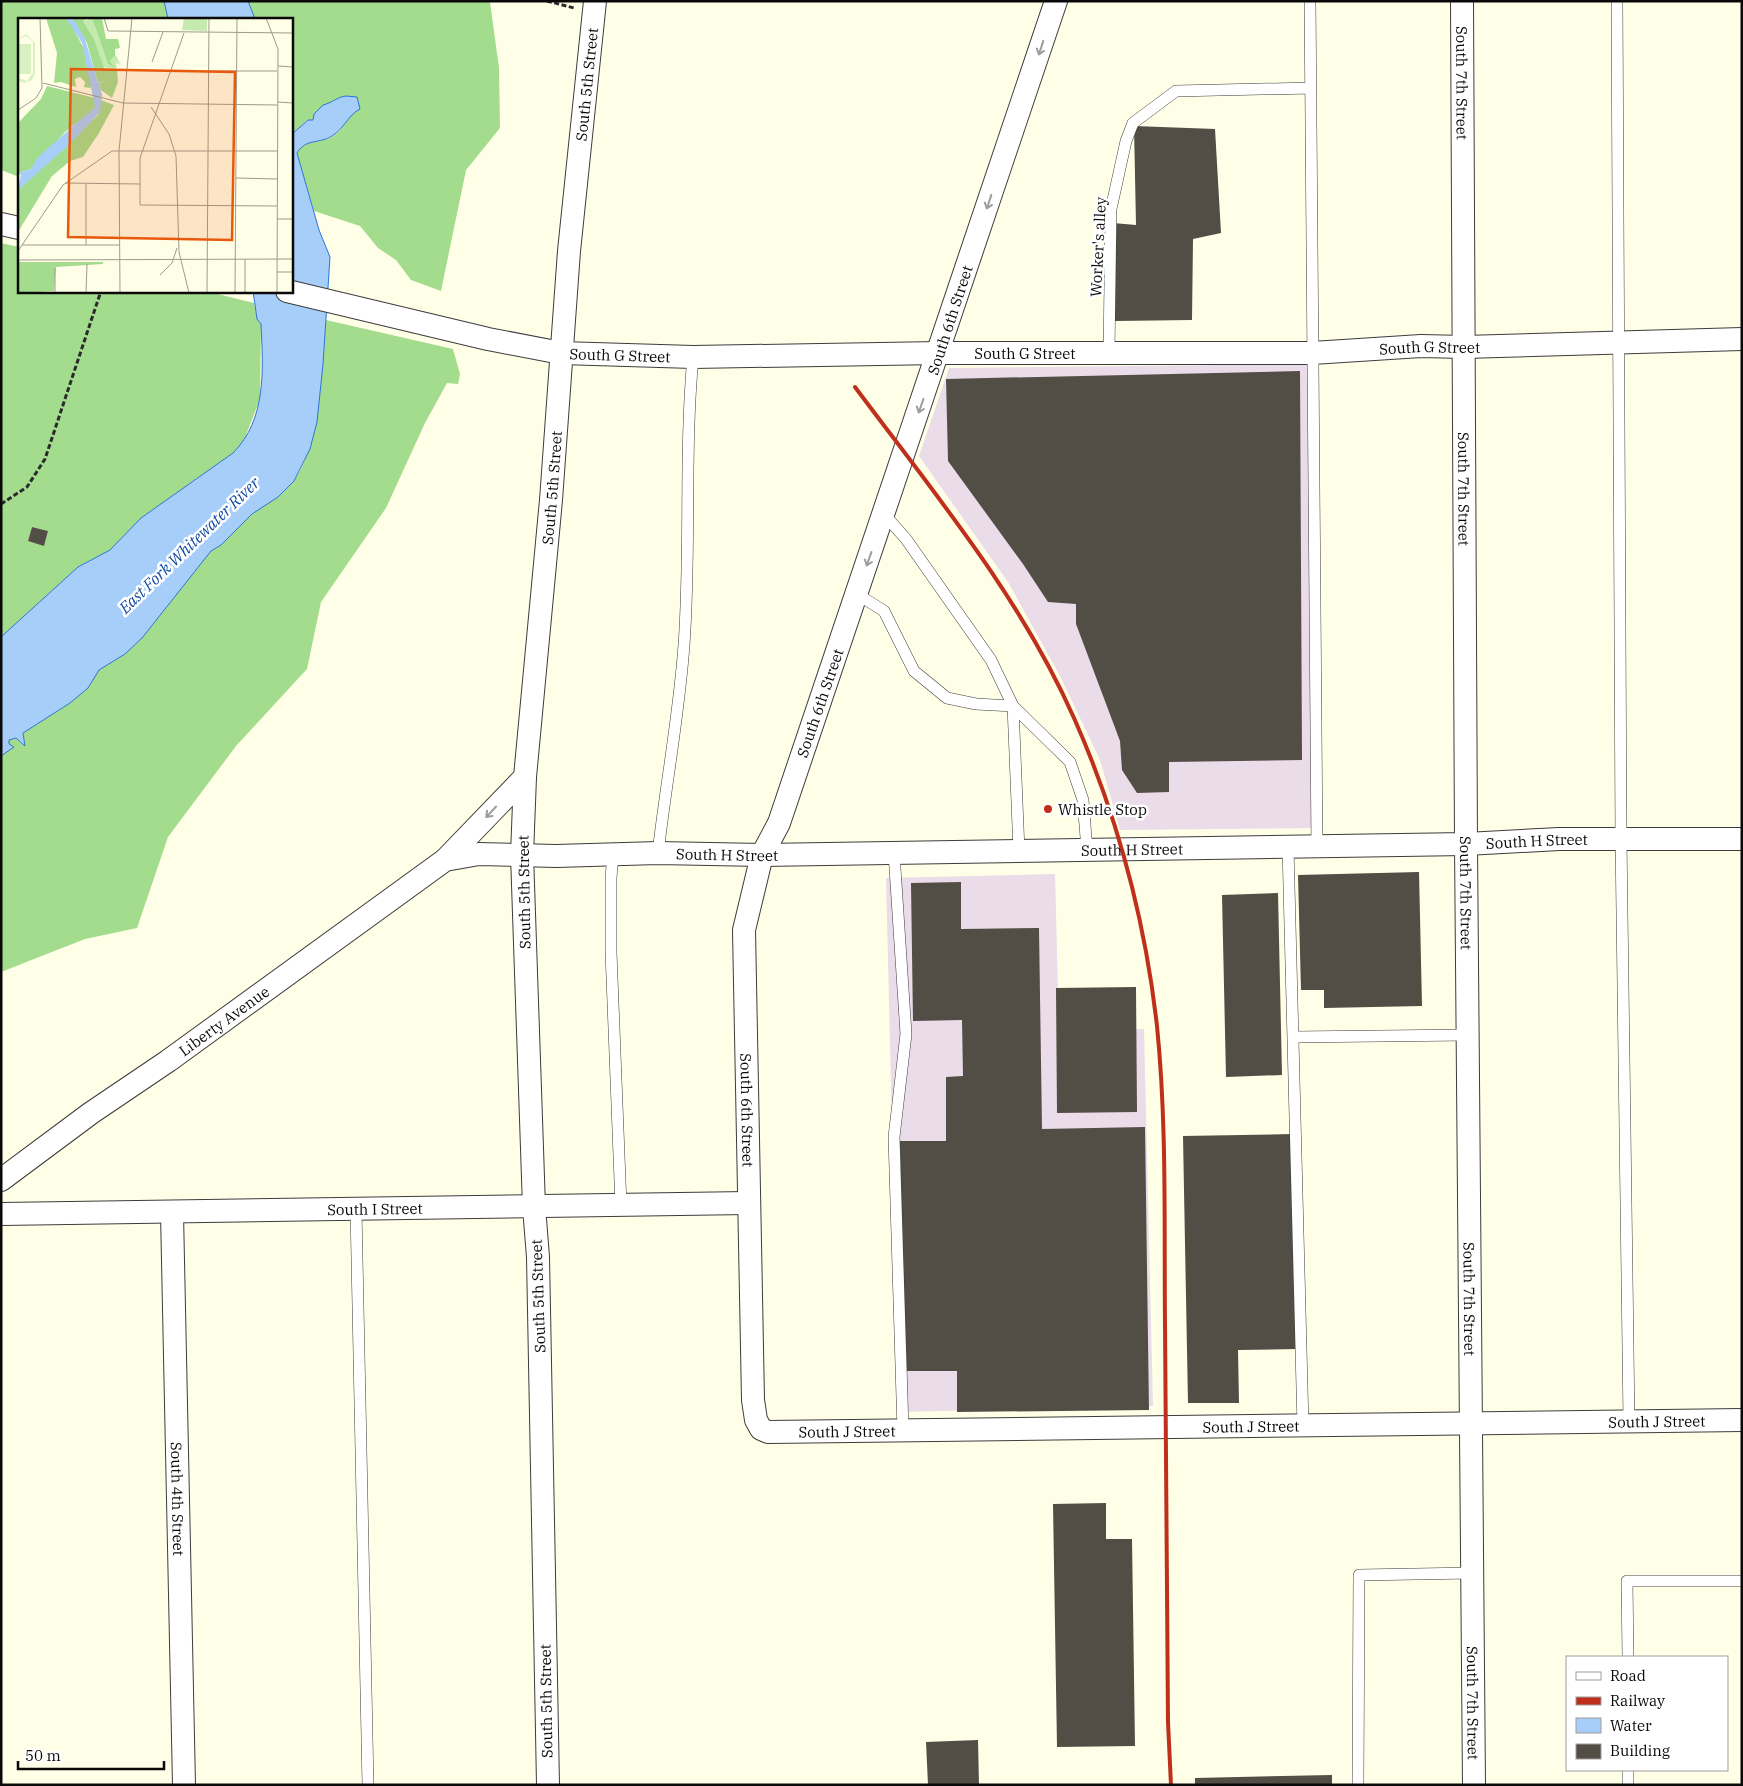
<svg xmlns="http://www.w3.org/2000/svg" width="1743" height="1786" font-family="'IBM Plex Serif',serif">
	<rect width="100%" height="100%" fill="#fffee6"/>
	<path fill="#eadce9" d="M1317,364l5,464 -202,2 -20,-70 -40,-84 -52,-94 -89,-126 30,-88z
		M1055,874l4,157 85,-2 9,377 -254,6 -13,-534z"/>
	<path fill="#a4dc8d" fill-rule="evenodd" d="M1,1h163l4,18h-149v158l-18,-7z
		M248,1l242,1 9,66 1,60 -34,42 -25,121 -30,-11 -15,-20 -18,-12 -18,-22 -46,-15 -17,-58c7,-12 18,-11 30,-14 11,-3 19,-16 24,-25l-11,-17 -7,7c-10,0 -18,7 -20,16h-6l-16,15v-116h-36z
		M1,243l18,4v44h186l49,12 3,16 4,5 -1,75 -17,44 -10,10 -92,65 -31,32 -32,17 -77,70zM32,527l16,4 -4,14 -16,-4z
		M326,320l127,29 7,25 -2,10 -11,-1 -22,40 -39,85 -65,94 -14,67 -71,77 -68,91 -31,91 -52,11 -84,33v-216l12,-10 -4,-2v-4l7,-2 9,7 -2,-12 47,-30 17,-15 12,-18 26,-16 17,-16 69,-88 4,-1c13,-12 25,-26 39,-36 13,-11 28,-18 39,-31 27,-34 30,-119 33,-162z"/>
	<path fill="#a7cdf9" stroke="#2b75d4" d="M164,1h84l7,18h-87z
		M346,96l11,1 3,12c-12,6 -16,20 -28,27 -12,8 -26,2 -35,17l22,77 11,27 -7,107 -6,58 -7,27 -16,32 -16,16 -26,17 -31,31 -10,6 -69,87 -17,16 -26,16 -11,18 -18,15 -47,30 2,13 -9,-8 -7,2v4l5,3 -13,9v-119l77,-70 32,-17 31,-32 92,-65c34,-34 30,-84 28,-129l-4,-5 -4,-28h38v-156l17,-15h5l1,-6 9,-9c11,-3 14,-8 23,-9z"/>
	<path fill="#524d45" d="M1134,126l81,3 6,104 -28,6 -1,81 -77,1 -2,-98 23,2z
		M1300,371l2,389 -133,2v30l-32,1 -15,-23 -2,-29 -44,-117v-20l-28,-2 -25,-38 -75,-103 -2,-82z
		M32,527l16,4 -4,15 -16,-5z
		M1419,872l3,134 -98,2v-18h-23l-3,-115z
		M961,882v47l78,-1 3,201 103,-2 4,283 -192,2v-41h-54l-3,-230h46v-64l17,-1 -1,-56 -49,1 -2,-138z
		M1278,893l4,182 -56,2 -4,-182z
		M1136,987l1,125 -80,1 -1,-125z
		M1294,1134l3,215 -59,1 1,53h-51l-5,-267z
		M1106,1503v36h26l3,207 -78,1 -4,-243z
		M978,1740l1,45h-51l-2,-43z
		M1332,1775v10h-137v-7z"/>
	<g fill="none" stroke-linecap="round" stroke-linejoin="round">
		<defs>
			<path id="lane" d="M1310,1l7,846
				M1617,1l4,838 8,582
				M1109,353l2,-144 15,-68 7,-18 43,-32 135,-3
				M884,514l22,25 85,121 22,46 57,56 13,38 4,50
				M857,594l27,17 30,60 33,27 29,6 37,2 6,145
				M1288,847l15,579
				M658,853c8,-70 21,-138 26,-208 7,-96 0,-192 9,-288
				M894,853l12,181 -12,103 9,293
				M613,854l-2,24v74l10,254
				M1293,1037l174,-2
				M356,1210l12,575
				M1628,1657l-1,-76h115
				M1628,1770v15
				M1358,1785l1,-210 113,-2"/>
			<g id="street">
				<path id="s1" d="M1056,1l-277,822 -17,32 -18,75 9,470 3,20 5,9 7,3 974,-12"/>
				<path id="s2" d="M1462,1l4,843 8,941"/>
				<path d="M1,224l18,4"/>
				<path id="s3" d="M287,291l201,48 73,14 132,4 246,-4h373l109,-7 43,1 278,-8"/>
				<path d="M445,860l80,-83"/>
				<path id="s4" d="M1,1180l90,-67 77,-52 277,-201 34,-6 77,2 102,-3 104,2 704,-11 93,-5h183"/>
				<path id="s5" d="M172,1213l12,572"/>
				<path id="s6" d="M1,1214l747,-11"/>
				<path id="s7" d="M548,1785l-10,-528 -4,-50 -12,-352 3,-78 26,-277 18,-249 26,-250"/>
			</g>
		</defs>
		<use href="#lane" stroke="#3c3c3c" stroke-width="12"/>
		<use href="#street" stroke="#3c3c3c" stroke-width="24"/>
		<path stroke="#2b2b2b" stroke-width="3" stroke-dasharray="5 2.5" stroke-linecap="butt" d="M547,1l27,7
			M1,504l26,-17 18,-28 56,-168"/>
		<use href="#lane" stroke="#fff" stroke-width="11"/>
		<use href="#street" stroke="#fff" stroke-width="22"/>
		<path stroke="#bf2f1c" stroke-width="4" d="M855,387c79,106 165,209 219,331 43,97 71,202 83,308 10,99 7,199 8,298 1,133 2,265 3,398l3,63"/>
	</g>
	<defs><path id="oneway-shaft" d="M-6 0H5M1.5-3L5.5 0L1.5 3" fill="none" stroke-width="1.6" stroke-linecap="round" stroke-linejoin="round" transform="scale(1.25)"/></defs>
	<g stroke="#9d9d9d">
		<use href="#oneway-shaft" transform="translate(1041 48) rotate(108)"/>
		<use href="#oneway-shaft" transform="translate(989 202) rotate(108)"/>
		<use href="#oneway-shaft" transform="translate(921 406) rotate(109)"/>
		<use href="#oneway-shaft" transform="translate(869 559) rotate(109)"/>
		<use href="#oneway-shaft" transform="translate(491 812) rotate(133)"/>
	</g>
	<circle fill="#bf2f1c" stroke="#fff" stroke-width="2" cx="1048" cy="809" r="5"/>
	<g text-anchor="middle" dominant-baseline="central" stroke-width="5" stroke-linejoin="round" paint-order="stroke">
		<g font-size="15" fill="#090909" stroke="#fff">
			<text stroke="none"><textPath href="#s2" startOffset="82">South 7th Street</textPath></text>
			<text stroke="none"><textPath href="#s7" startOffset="1704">South 5th Street</textPath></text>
			<text transform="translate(1098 247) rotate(-87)">Worker's alley</text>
			<text transform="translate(950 320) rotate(-72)">South 6th Street</text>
			<text stroke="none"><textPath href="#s3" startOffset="1150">South G Street</textPath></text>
			<text stroke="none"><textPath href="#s3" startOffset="745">South G Street</textPath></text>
			<text stroke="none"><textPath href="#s3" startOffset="340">South G Street</textPath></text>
			<text stroke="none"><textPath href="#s7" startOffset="1299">South 5th Street</textPath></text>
			<text stroke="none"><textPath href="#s2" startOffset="488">South 7th Street</textPath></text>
			<text transform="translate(820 703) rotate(-71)">South 6th Street</text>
			<text stroke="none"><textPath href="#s4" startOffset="1640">South H Street</textPath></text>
			<text stroke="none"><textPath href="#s4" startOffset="1235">South H Street</textPath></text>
			<text stroke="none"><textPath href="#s4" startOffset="830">South H Street</textPath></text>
			<text transform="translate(524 892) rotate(-91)">South 5th Street</text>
			<text stroke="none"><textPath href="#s2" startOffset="892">South 7th Street</textPath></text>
			<text stroke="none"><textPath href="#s4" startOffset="274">Liberty Avenue</textPath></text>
			<text stroke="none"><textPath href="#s1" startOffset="1161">South 6th Street</textPath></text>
			<text stroke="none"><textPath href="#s6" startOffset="374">South I Street</textPath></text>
			<text transform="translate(538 1296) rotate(-92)">South 5th Street</text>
			<text stroke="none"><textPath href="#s2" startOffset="1298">South 7th Street</textPath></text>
			<text stroke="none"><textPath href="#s1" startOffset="2378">South J Street</textPath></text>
			<text stroke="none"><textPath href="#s1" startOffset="1972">South J Street</textPath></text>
			<text stroke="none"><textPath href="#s1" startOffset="1568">South J Street</textPath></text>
			<text stroke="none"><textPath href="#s5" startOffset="286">South 4th Street</textPath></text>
			<text transform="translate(546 1701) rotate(-91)">South 5th Street</text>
			<text stroke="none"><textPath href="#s2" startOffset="1702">South 7th Street</textPath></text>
		</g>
		<g font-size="15" fill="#090909" stroke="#fff" text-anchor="start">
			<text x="1058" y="809">Whistle Stop</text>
		</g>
		<g font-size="16" font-style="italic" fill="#0e48a0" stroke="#fff">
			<text transform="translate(189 545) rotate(-44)">East Fork Whitewater River</text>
		</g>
	</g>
	<g transform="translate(18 18)">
		<rect width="275" height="275" fill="#fffee6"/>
		<path d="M74,0l16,46 6,3 -4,-6 4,-5 6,9 -4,-2 1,7 -14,-3 -9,-28 -11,-18zM166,0h23v13l-25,-1z" fill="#c4eaae"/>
		<path d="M28,0h20l6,8 12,23 8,37 -2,2 -6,-1 1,-5 -5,-5 -5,2 1,8 -15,-5 -7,1 3,-30zM54,0h16l-5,3 11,18 10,29 13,2 1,12 -6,16 -11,-8 -2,-6 5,-3 -6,2 -11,-40zM74,0h10l4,21h12l2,9 -5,1v6l7,11 -8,-10 -4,5 5,7 -7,-4zM29,68l48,12v11l-30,23 -34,37 -13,4v-50l23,-24zM83,82l13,5 -15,28 -16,24 -13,4 -18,15 -34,56v-42l80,-75zM1,244h84v2l-47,3 -2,24 -36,2z" fill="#a4dc8d"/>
		<path d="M8,16l9,9v30l-3,7 -8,3 -6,-2v-3l9,3 6,-8v-31l-7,-6 -8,3zM0,26h13v30h-13z" fill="#d8f1c1"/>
		<path d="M48,0l8,2 11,19 13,44 7,-3 -6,4 3,10 -2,18 -30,32 -52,46 3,-15 -3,-2 13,-4 7,-12 57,-50 -13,-64z" fill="#a7cdf9"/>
		<path fill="none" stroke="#9d9c8e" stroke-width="1" d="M86,0l4,13 185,2M248,0l12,31 -1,244M166,15l-44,125v47l137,1M134,44l11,-30M260,48l15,1M191,53h68M25,65l80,20 154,2M260,84l15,1M133,89l18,27 7,22 3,96 10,41M0,92l18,-12 6,-10 -2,-70M218,160l41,1M47,165l75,1M68,166v61M259,201h16M4,227h98M0,233l45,-66 49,-34h166M227,241v34M0,242l275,-1M37,250v25M259,254h16M142,257l12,-12 5,-15M68,275l1,-29M102,275l-1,-142 13,-133M189,275l2,-275M217,275l2,-275"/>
		<path fill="#e8590c" fill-opacity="0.15" stroke="#e8590c" stroke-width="2.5" d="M53,51l164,3 -3,168 -164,-3z"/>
		<rect width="275" height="275" fill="none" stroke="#090909" stroke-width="2.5"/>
	</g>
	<rect width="1743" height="1786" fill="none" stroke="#090909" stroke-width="5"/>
	<rect x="1566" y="1656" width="162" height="115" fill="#ffffff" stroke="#9d9d9d"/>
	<rect x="1576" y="1672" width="25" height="8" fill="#ffffff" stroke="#9d9d9d"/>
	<text x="1610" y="1681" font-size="15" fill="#090909">Road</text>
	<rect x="1576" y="1697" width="25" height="8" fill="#bf2f1c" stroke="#9d9d9d"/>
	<text x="1610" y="1706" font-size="15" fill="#090909">Railway</text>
	<rect x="1576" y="1718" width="25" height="15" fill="#a7cdf9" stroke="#9d9d9d"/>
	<text x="1610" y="1731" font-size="15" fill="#090909">Water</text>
	<rect x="1576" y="1744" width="25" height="15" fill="#524d45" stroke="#9d9d9d"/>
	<text x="1610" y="1756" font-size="15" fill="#090909">Building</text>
	<path d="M18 1761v8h146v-8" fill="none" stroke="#090909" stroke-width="2.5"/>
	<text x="25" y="1761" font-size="15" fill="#090909" stroke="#ffffff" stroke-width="4" paint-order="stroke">50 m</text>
</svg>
